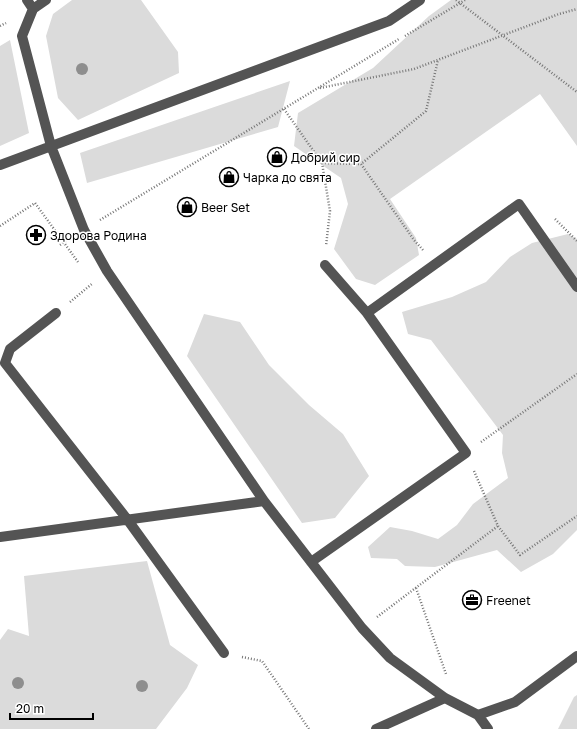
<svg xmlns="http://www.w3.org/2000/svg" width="577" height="729" font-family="'Golos Text',sans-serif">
	<rect width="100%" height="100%" fill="#fff"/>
	<path fill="#dbdbdb" d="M72,0h69l37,52 1,21 -101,47 -20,-22 -12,-62 7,-22z
		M451,0h126v146l-37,-52 -150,105 26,39 3,17 -44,30 -19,-6 -22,-30 14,-45 -7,-26 -47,-32 4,-33 75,-45 56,-52z
		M10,40l19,93 -29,13v-100z
		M290,81l-12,46 -191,56 -7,-30z
		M568,234l9,5v291l-24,24 -32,18 -24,-22 -62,17 -30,-1 -8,-7 -26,-1 -3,-11 22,-20 22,4 26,8 19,-14 16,-21 35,-26 -6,-25 1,-18 -72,-95 -23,-6 -6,-22 50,-15 34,-15 24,-25 22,-14z
		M204,314l36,8 29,43 40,40 34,29 26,42 -34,42 -33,5 -115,-167z
		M147,561l23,84 28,20 -11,23 -31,41h-156v-89l8,-11 21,7 -5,-60z
		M577,695v34h-19l16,-32z"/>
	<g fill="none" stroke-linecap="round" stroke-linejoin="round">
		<path stroke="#767676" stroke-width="2.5" stroke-dasharray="1 2" stroke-linecap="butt" d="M456,0l121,92
			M0,26l6,-3
			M405,36l60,-36
			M320,88l94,-19 145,-55 18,-5
			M284,109l38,54 8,48 -4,35
			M322,163l39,1
			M555,219l22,22
			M100,220l299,-181
			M0,226l35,-23 43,59
			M60,245l7,-5
			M423,250l-9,-10 -53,-76 65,-53 12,-51
			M70,302l23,-19
			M481,442l96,-68
			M474,471l24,55 22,29 57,-39
			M416,588l30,86
			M377,617l121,-91
			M242,657l20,4 47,68"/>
		<path stroke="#545454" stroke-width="10" d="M27,0l6,9 -11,27 29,110 33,84 23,41 157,230 98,127 28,30 55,40 33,17 10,14
			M33,9l13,-9
			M0,165l389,-144 31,-21
			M325,265l42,48
			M56,313l-46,36 -5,14 122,156 97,134
			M0,537l264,-36
			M311,562l155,-109 -99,-140 152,-109 58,83
			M478,715l37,-13 62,-46
			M376,729l69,-31"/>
	</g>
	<g fill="#8e8e8e">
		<circle cx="82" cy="69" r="6"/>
		<circle cx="18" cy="683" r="6"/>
		<circle cx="142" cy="686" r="6"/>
	</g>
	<defs>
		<symbol id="shop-ring" viewBox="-11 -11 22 22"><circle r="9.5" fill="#fff" stroke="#000" stroke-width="1.5"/><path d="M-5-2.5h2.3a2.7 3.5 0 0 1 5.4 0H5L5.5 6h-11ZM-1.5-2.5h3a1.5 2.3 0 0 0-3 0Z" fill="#000"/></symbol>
		<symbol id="pharmacy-ring" viewBox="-11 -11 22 22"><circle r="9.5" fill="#fff" stroke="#000" stroke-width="1.5"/><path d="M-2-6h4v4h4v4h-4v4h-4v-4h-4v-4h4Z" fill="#000"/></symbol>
		<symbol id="office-ring" viewBox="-11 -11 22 22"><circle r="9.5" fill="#fff" stroke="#000" stroke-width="1.5"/><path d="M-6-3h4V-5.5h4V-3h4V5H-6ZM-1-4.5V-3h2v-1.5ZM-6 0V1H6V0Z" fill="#000"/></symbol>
	</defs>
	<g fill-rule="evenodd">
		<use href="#shop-ring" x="266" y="146" width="22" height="22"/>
		<use href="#shop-ring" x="218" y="166" width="22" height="22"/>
		<use href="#shop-ring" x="176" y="196" width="22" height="22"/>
		<use href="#pharmacy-ring" x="25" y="224" width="22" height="22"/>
		<use href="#office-ring" x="461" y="589" width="22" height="22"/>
	</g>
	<g text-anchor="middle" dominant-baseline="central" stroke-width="3" stroke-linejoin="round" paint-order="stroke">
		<g font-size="12" fill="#000" stroke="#fff" text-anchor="start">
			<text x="291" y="157">Добрий сир</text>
			<text x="243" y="177">Чарка до свята</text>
			<text x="201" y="207">Beer Set</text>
			<text x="50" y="235">Здорова Родина</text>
			<text x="486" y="600">Freenet</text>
		</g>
	</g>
	<path d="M10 713v6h83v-6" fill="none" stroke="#000000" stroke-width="2"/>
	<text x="16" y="713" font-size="12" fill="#000000" stroke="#ffffff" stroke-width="3" paint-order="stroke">20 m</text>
</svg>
